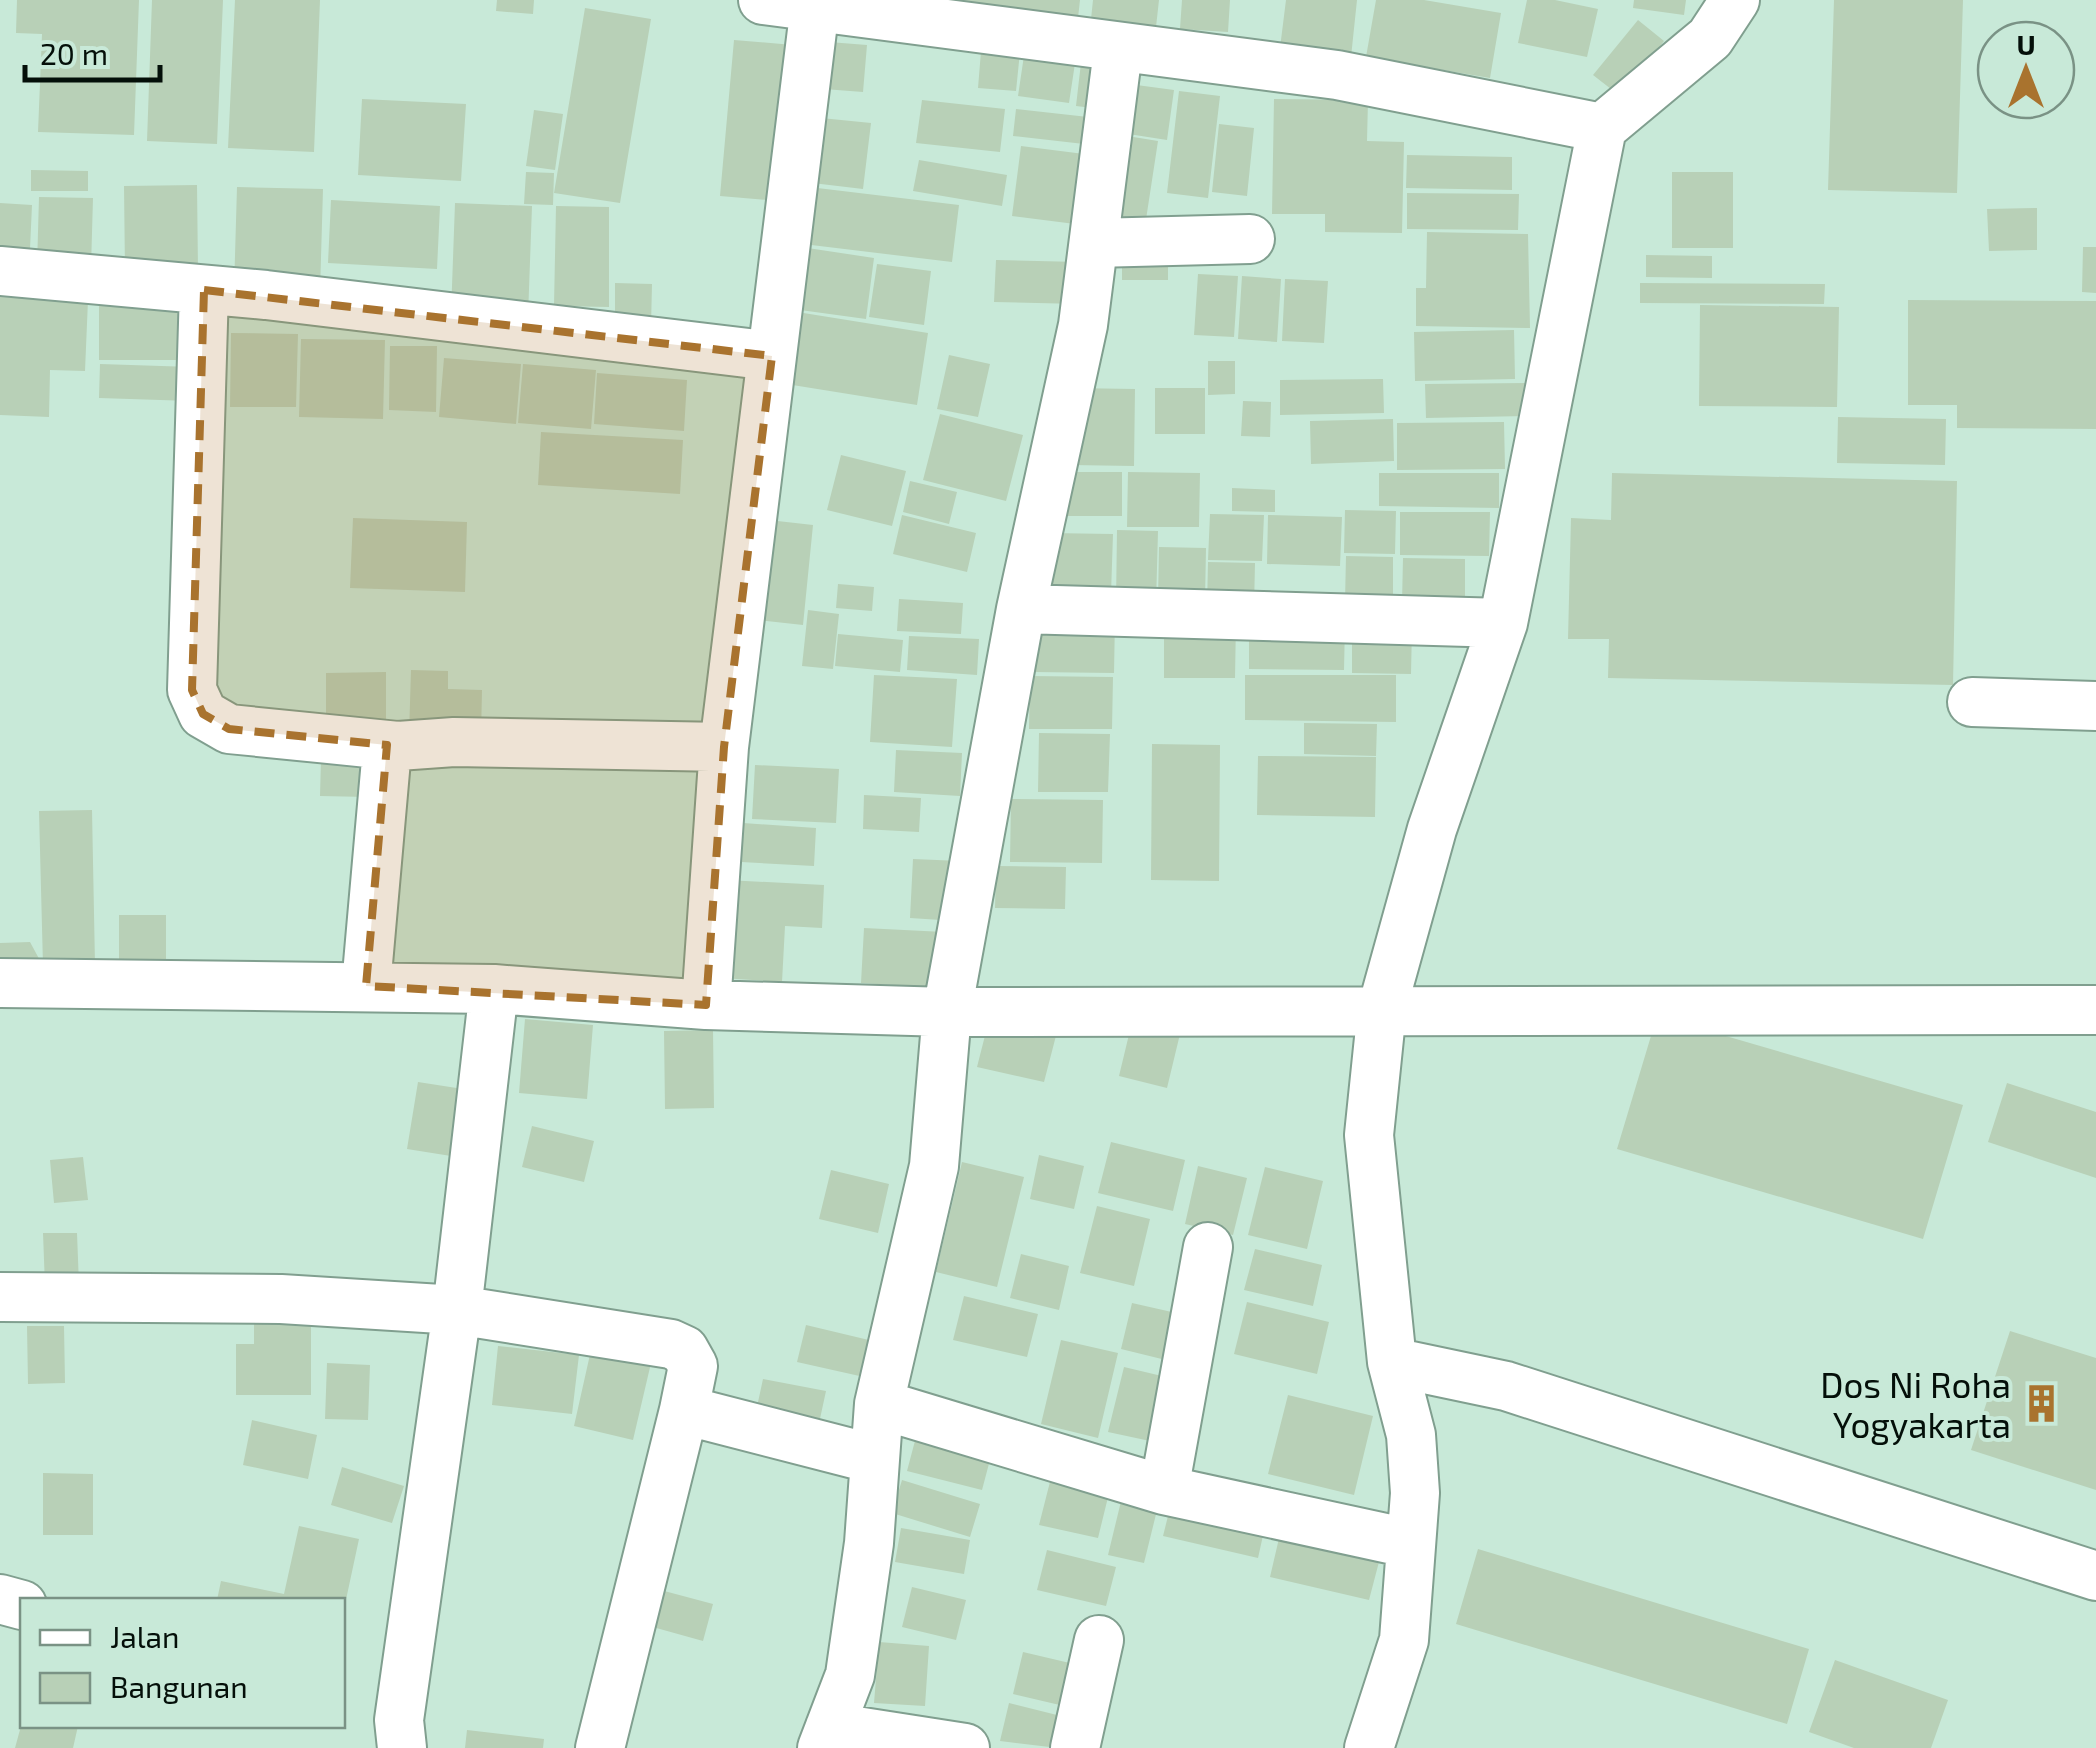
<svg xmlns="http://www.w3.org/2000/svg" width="2096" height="1748" font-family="'Exo 2',sans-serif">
	<rect width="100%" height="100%" fill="#c8e9d8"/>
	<path fill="#b8d0b7" d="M17,0h122l-5,135 -96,-3 4,-98 -26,-1z
		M152,0h71l-6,144 -70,-3z
		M235,0h85l-6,152 -86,-4z
		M497,0h37l-1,14 -37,-3z
		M853,0h227l-3,27z
		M1093,0h66l-4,36 -65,-7z
		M1182,0h48l-2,32 -48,-3z
		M1286,0h71l-6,57 -71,-9z
		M1376,0h48l77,13 -11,65 -124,-21z
		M1527,0h28l43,9 -11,48 -69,-14z
		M1634,0h52l-2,15 -51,-7z
		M1834,0h129l-6,193 -129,-3z
		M585,8l66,11 -31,184 -66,-10z
		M1638,20l26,21 -44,55 -27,-21z
		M982,39l39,3 -5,49 -38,-3z
		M734,40l59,5 -14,156 -59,-5z
		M829,42l38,3 -4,47 -39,-3z
		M1026,42l51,8 -8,53 -51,-7z
		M1082,54l25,2 -6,53 -25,-3z
		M1129,84l45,6 -7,50 -45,-7z
		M1179,91l41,5 -12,102 -41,-5z
		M362,99l104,5 -5,77 -103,-6z
		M1274,99l94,1 -1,41 37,1 -2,91 -77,-1v-18h-53z
		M922,100l83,9 -5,43 -84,-9z
		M1016,109l72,8 -4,27 -71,-8z
		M534,110l29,4 -8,56 -29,-4z
		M811,117l60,6 -8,66 -59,-7z
		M1219,124l35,4 -7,68 -35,-4z
		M1121,135l37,6 -13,85 -38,-6z
		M1021,146l63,8 -9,70 -63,-8z
		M1407,155l105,2v33l-106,-2z
		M919,160l88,15 -5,31 -89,-15z
		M31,170l57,1v20h-57z
		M526,172l28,1 -1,32 -29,-1z
		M1672,172h61v76h-61z
		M197,185l1,85 -73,1 -1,-85z
		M237,187l86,2 -3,103 -86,-2z
		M809,187l150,18 -7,57 -149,-18z
		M1407,193l112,1 -1,36 -111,-1z
		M39,197l54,1 -2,70 -54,-1z
		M331,200l109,6 -3,63 -109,-6z
		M0,203l32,2 -3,66 -29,-2z
		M455,203l77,3 -4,111 -77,-3z
		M556,206l53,1v100l-55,-1z
		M2037,208v42l-48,1 -2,-42z
		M1427,232l101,2 2,94 -114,-2v-38h10z
		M801,247l73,11 -8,61 -73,-10z
		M2083,247h13v46l-14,-1z
		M1122,253h46v27h-46z
		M1646,255l66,1v22l-66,-1z
		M996,260l84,2 -1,42 -85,-2z
		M877,264l54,7 -7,54 -55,-8z
		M1198,274l40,2 -4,61 -40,-2z
		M1242,276l39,3 -4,63 -39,-3z
		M1285,279l43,2 -4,62 -42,-2z
		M615,283l37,1 -1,42h-36z
		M1640,283l185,1 -1,20 -184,-1z
		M99,296l99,1 -1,63h-98z
		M0,297l88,3 -3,71 -35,-1 -1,47 -49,-2z
		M1908,300l188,1v128l-139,-1v-23h-49z
		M1700,305l139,2 -2,100 -138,-1z
		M791,311l137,22 -11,72 -137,-22z
		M1514,330l1,49 -100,2 -1,-49z
		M231,333l67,1 -2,73h-66z
		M301,339l84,1 -2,79 -84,-2z
		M390,346h47l-1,66 -47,-2z
		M949,355l41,9 -12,53 -41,-8z
		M444,358l77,6 -5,60 -77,-7z
		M1208,361h27v33l-27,1z
		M100,364l92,3 -1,34 -92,-3z
		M523,364l73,6 -5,59 -73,-6z
		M597,373l90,7 -3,51 -90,-7z
		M1383,379l1,34 -104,2v-35z
		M1526,383v33l-100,2 -1,-34z
		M1072,388l63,1 -1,77 -63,-1z
		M1155,388h50v46h-50z
		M1243,401l28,1 -1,35 -29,-1z
		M940,414l83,21 -17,66 -83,-21z
		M1838,417l108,2 -1,46 -108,-2z
		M1393,419l1,42 -83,3 -1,-43z
		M1504,422l1,47 -108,1v-47z
		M541,432l142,8 -3,54 -142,-9z
		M841,455l65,16 -14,55 -65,-16z
		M1066,472h56v44h-56z
		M1128,472l72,1 -1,54h-72z
		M1379,473h120v35l-120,-2z
		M1612,473l345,8 -4,204 -345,-7 1,-39h-41l3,-121 40,2z
		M910,481l47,11 -8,32 -46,-12z
		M1232,488l43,2v22l-43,-1z
		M1345,510l51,1 -1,43 -51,-1z
		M1400,512h90l-1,44 -89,-1z
		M1210,514l54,1 -2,46 -54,-1z
		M902,515l74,18 -9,39 -74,-18z
		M1268,515l74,2 -2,49 -73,-2z
		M353,518l114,4 -2,70 -115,-4z
		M759,519l54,6 -10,100 -54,-6z
		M1117,530l41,1 -2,73 -40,-1z
		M1049,533l64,1 -2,60 -64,-2z
		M1159,547l47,1 -1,53 -47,-1z
		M1346,556l47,1v45l-48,-1z
		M1403,558l62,1v45l-63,-1z
		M1208,562l47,1 -1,44 -47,-1z
		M838,584l36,3 -2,24 -36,-3z
		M899,599l64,4 -2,31 -64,-3z
		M808,610l31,4 -6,55 -31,-3z
		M1034,616l81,2 -1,55 -81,-1z
		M1164,621h72l-1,57h-71z
		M1249,623l96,1 -1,46 -95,-1z
		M1352,627h60l-1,47 -59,-1z
		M838,634l65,6 -3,32 -65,-6z
		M909,636l70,3 -2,36 -70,-5z
		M411,670l37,1v18l34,1 -1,46 -72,-1z
		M386,672v49l-60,2v-50z
		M874,675l83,4 -5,68 -82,-5z
		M1245,675h151v47l-151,-2z
		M1030,676l83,1 -1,52h-83z
		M1304,723l73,1 -1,32 -72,-2z
		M1039,733l71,1 -2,58h-70z
		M1152,744l68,1 -1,136 -68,-1z
		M896,750l66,3 -2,43 -66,-4z
		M1258,756l118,1 -1,60 -118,-2z
		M321,759h48l-1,38 -48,-1z
		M755,765l84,4 -3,54 -84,-4z
		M864,795l57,3 -2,34 -56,-3z
		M1011,799l92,1 -1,63 -92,-1z
		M92,810l3,155 -52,1 -4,-155z
		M743,823l73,5 -2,38 -73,-4z
		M913,859l47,2 -4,60 -46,-3z
		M996,866l70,1 -1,42 -70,-1z
		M726,880l98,5 -2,43 -37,-2 -3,56 -61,-4z
		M119,915h47v50h-47z
		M864,928l80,4 -3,56 -80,-5z
		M30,942l13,24 -43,2v-25z
		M991,1012l67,16 -14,54 -67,-15z
		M1657,1016l306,89 -40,134 -306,-90z
		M525,1019l68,6 -6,74 -68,-6z
		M1132,1022l48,12 -13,54 -48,-12z
		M713,1030l1,78 -49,1 -1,-78z
		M418,1082l45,7 -12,67 -44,-7z
		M2007,1083l89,29v66l-108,-36z
		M532,1126l62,15 -10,41 -62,-15z
		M1111,1142l74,18 -12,51 -75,-18z
		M1039,1155l45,11 -10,43 -44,-10z
		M83,1157l5,43 -34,3 -4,-43z
		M962,1162l62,15 -27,110 -61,-15z
		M1198,1166l49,12 -14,57 -48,-11z
		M1265,1167l58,14 -16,68 -59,-14z
		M831,1170l58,14 -11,49 -59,-14z
		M1097,1206l53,13 -16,67 -54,-13z
		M43,1233h34l2,52 -34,1z
		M1255,1249l67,16 -9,41 -69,-16z
		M1021,1254l48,12 -10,44 -49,-12z
		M964,1296l74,18 -11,43 -74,-17z
		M1247,1302l82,20 -12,52 -83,-20z
		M1132,1303l53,12 -11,47 -53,-13z
		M254,1324h57v71h-75v-51h18z
		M806,1325l67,16 -9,36 -67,-15z
		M27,1326h37l1,57 -37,1z
		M2010,1331l86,27v132l-125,-40z
		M1061,1340l57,13 -20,85 -57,-14z
		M498,1346l81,9 -7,59 -80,-9z
		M591,1350l60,13 -18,77 -59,-14z
		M327,1363l43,2 -2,55 -43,-1z
		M1124,1367l42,10 -16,64 -42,-9z
		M763,1379l63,12 -8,37 -63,-12z
		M1288,1395l85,21 -19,79 -86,-21z
		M252,1420l65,15 -9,44 -65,-14z
		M916,1437l75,19 -9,34 -75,-19z
		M342,1467l62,19 -12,37 -61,-18z
		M43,1473l50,1v61h-50z
		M1052,1474l58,15 -12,49 -59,-13z
		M902,1480l78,24 -10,33 -78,-24z
		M1123,1493l36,9 -15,61 -36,-8z
		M1170,1508l94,23 -6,27 -95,-22z
		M299,1526l60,13 -15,70 -2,-9h-125l4,-19 63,13z
		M901,1528l69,12 -6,34 -69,-12z
		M1280,1534l100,24 -11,42 -99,-23z
		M1478,1549l331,100 -22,75 -331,-100z
		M1047,1550l69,17 -10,39 -69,-16z
		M912,1587l54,13 -10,40 -54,-13z
		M653,1588l60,16 -10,37 -61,-17z
		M879,1642l50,4 -4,60 -51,-3z
		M1023,1652l51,12 -10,42 -51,-12z
		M1835,1660l113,40 -17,48h-77l-45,-16z
		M1009,1703l56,14 -7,31 -58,-7z
		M21,1726h57l-5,22h-58z
		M467,1730l77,9 -1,9h-78z"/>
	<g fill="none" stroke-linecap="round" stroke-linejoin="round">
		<defs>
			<path id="minor" d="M763,0l574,75 265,53
				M1094,243l156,-4
				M0,271l266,24 506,61
				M204,290l-12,400 11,24 26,15 169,17
				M1021,609l482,14
				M1972,702l124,4
				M0,983l494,6 212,16 241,7 1149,-2
				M366,986l20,-226 12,-14 56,-4 270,5
				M706,1005l18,-258 91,-741
				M0,1297l281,2 176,11 214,34 13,6 9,16 -9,44 -84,338
				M1392,1362l114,24 590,190
				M879,1404l285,86 244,53
				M684,1410l190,49
				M1164,1490l44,-243
				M0,1599l22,6
				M830,1727l135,21
				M402,1748l-3,-28 58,-410 37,-321
				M822,1748l28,-73 19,-132 10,-139 55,-238 13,-154 74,-403 62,-284 35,-275
				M1075,1748l24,-108
				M1369,1748l35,-108 11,-147 -4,-58 -19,-73 -23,-227 13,-126 50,-180 71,-206 99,-495 108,-90 25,-38"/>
		</defs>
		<use href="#minor" stroke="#809f8f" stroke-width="52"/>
		<use href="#minor" stroke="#fff" stroke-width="48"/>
	</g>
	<path fill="#a9732e" fill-opacity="0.2" stroke="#a9732e" stroke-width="8" stroke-dasharray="20 12" stroke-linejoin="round" d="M204,290l568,66 -48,391 -18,258 -340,-19 21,-241 -158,-16 -26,-15 -11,-24z"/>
	<defs>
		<symbol id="building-bare" viewBox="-9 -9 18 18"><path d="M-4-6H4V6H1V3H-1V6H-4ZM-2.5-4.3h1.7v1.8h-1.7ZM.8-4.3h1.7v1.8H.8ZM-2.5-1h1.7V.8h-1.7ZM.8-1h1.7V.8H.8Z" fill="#a9732e" stroke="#c8e9d8" stroke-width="2.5" paint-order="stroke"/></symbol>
	</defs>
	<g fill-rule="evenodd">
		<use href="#building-bare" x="2014" y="1376" width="55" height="55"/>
	</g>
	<g text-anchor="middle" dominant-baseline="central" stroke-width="8" stroke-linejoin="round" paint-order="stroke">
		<g font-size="35" fill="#040f09" stroke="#c8e9d8" text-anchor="end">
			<text x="2011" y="1384">Dos Ni Roha<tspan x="2011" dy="40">Yogyakarta</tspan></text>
		</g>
	</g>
	<rect x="20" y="1598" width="325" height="130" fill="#c8e9d8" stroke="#7a9285" stroke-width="2.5"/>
	<rect x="40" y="1630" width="50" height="15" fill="#ffffff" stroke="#7a9285" stroke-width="2.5"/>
	<text x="110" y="1648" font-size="30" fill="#040f09">Jalan</text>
	<rect x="40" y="1673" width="50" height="30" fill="#b8d0b7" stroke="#7a9285" stroke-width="2.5"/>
	<text x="110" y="1698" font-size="30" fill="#040f09">Bangunan</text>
	<g transform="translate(2026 70)"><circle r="48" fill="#c8e9d8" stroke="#7a9285" stroke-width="2.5"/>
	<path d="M0-8L18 38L0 25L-18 38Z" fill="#a9732e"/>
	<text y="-15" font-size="28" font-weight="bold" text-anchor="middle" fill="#040f09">U</text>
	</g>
	<path d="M25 65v15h135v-15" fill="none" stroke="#040f09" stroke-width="5"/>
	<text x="40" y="65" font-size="30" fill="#040f09" stroke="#c8e9d8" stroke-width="8" paint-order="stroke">20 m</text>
</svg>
